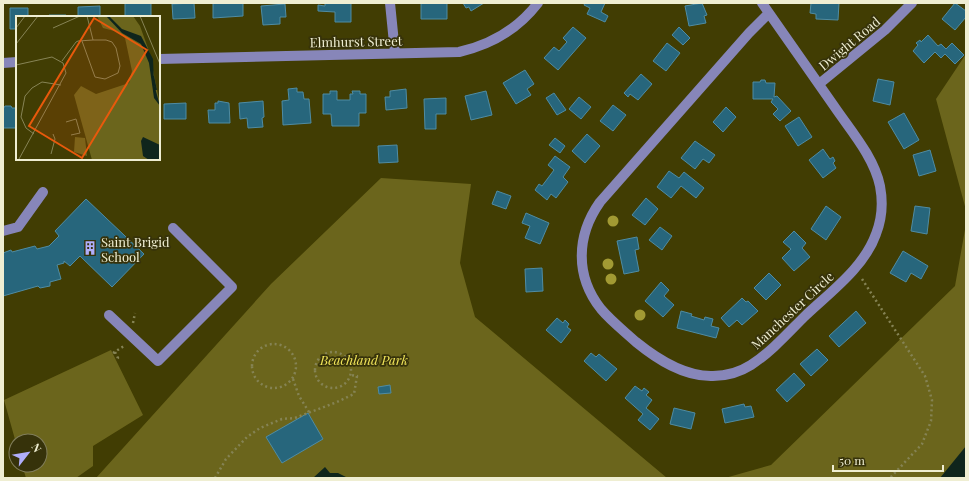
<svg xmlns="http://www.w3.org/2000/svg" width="969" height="481" font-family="'Playfair Display',serif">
	<rect width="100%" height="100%" fill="#413d03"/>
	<path fill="#6b651c" d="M966,54v156l-30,-111z
		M381,178l90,6 -11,79 15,54 192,161h-571l175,-194z
		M966,224v254h-241l46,-13 184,-179z
		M111,350l32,65 -50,31v20l-17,12h-50l-4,-13h18v-24h-24v2l-12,-43z"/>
	<path fill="#0f251c" d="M966,446v32h-26z
		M325,467l5,6h8l10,5h-35z"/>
	<path fill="#27667c" stroke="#4f8ca3" d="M125,3h26v14h-26z
		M194,3l1,15 -22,1 -1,-15z
		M213,3h30v13l-30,2z
		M325,3h26v19h-16v-10l-17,-1v-6l7,1z
		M421,3h26v16h-26z
		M463,3h21l-13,8 -2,-4 -3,1z
		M585,3h20l-4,9 7,4 -3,6 -18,-8 3,-6 -6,-3z
		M702,3l5,12 -3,1 2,7 -17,3 -4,-20z
		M811,3h28l-1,17 -22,-1v-5l-6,-1z
		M955,3l11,8v6l-11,13 -13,-11z
		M285,4l1,13h-6v7l-17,1 -2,-19z
		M100,6v11h-22v-10z
		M10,8h18v8l8,1h-19v12h-7z
		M49,15h17v2h-17z
		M573,27l13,11 -28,32 -14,-12 10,-11 5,4 8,-9 -4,-4z
		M679,27l11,11 -7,7 -11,-10z
		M928,35l10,11 3,-2 5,5 6,-6 12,12 -9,9 -10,-10 -4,4 -6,-6 -11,11 -11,-12 5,-6 -2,-2 4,-3 1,2z
		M667,43l13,10 -14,18 -13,-10z
		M525,70l9,14 -7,5 4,6 -15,9 -13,-21z
		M641,74l11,10 -14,16 -8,-6 -2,3 -4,-4z
		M878,79l16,3 -4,23 -17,-4z
		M761,80h4l1,3h9l-1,14 3,-1 14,15 -11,10 -7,-7 5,-5 -7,-7 2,-3h-20v-17h7z
		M297,88v4h6l1,7h5l2,24 -28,2 -1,-24 7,-1 -1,-11z
		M406,89l1,19 -21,2 -1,-13h5v-6z
		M330,91h7v9h13v-6h3l-1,-3h8v3h6v19h-7v13h-27l-1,-12h-8v-20h7z
		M486,91l6,24 -21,5 -6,-24z
		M554,93l12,17 -9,5 -11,-17z
		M579,97l12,10 -10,12 -12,-10z
		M446,98v16h-10v15h-11l-1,-30z
		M218,101l11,2 1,20h-21l-1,-13h7v-7h3z
		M263,101l1,16 -2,1 1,9 -15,1 -1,-10 -7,1 -1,-16z
		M186,103v16h-22v-15z
		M613,105l13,10 -13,16 -13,-10z
		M5,106h6l1,2h5v20h-14v-19z
		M726,107l10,10 -13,15 -10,-10z
		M904,113l15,27 -15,9 -16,-27z
		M799,117l13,20 -14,9 -13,-20z
		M587,134l13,12 -15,17 -13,-12z
		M555,138l10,8 -5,7 -11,-8z
		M695,141l20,14 -6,8 -6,-4 -8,10 -14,-11z
		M397,145l1,17 -19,1 -1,-17z
		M823,149l7,10 3,-2 2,4 -2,2 3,5 -13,10 -14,-18z
		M930,150l6,21 -17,5 -6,-21z
		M555,156l15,11 -7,10 5,5 -12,16 -5,-4 -4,6 -12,-10 4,-6 3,2 12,-16 -6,-5z
		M669,171l10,7 5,-6 20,16 -8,10 -15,-12 -10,12 -14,-11z
		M497,191l14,5 -5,13 -14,-5z
		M646,198l12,11 -13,16 -13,-10z
		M86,199l58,55 -32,33 -32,-31 -10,10 -6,-5v2l-7,2 4,14 -11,3v4l-10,2 -2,-2 -35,10v-43l8,-3 1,2 23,-6 2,3 12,-3 10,-10 -4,-5z
		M826,206l15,11 -15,23 -15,-11z
		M915,206l15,2 -3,26 -16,-3z
		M526,213l23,10 -9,21 -15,-6 5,-12 -8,-3z
		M660,227l12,9 -10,14 -13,-10z
		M794,231l12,12 -4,5 8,9 -16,14 -12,-13 9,-9 -8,-7z
		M637,237l2,12 -4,1 4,21 -15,3 -7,-33z
		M903,251l25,15 -7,13 -10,-6 -5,9 -16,-9z
		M542,268l1,23 -17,1 -1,-23z
		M769,273l12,12 -15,15 -12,-12z
		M661,282l8,8 -5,6 10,9 -11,12 -18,-16z
		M742,298l4,4 2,-1 10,10 -16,14 -5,-5 -8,7 -8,-9z
		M681,311l11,3 -1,2 13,4 1,-3 8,2 -2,7 8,2 -3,10 -39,-10z
		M856,311l10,12 -27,24 -10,-11z
		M557,318l6,5 2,-3 4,4 -2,3 4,3 -10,13 -15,-13z
		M817,349l11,11 -17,16 -11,-12z
		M591,353l5,4 3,-3 18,15 -11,12 -22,-20z
		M794,373l11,12 -18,17 -11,-12z
		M390,385l1,8 -12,1 -1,-7z
		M635,386l7,5 2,-3 5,4 -3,3 6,5 -6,8 13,11 -9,11 -12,-10 5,-6 -18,-16z
		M744,404l1,3 6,-1 3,11 -29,6 -3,-14z
		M674,408l21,5 -4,16 -21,-5z
		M308,413l15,26 -41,24 -16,-26z"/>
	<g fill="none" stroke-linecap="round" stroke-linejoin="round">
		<path stroke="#858354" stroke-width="2.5" stroke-dasharray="2 3" stroke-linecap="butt" d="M862,279l63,97 7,24 -1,21 -9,23 -32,34
			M133,323l2,-10
			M252 366a22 22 0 1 1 44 0a22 22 0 1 1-44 0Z
			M315 370a18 18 0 1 1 36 0a18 18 0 1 1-36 0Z
			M115,352l3,6 -2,1
			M113,353l11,-7
			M293,379l6,17 10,16
			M215,478l11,-19 21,-22 13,-9 22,-9 13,-1 42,-16 17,-8 3,-18 -6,-1"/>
		<path stroke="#8786b9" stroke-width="10" d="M390,3l5,50
			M762,3c24,34 48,69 72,103 17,25 40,51 46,80 3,16 2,33 -4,48 -12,34 -47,59 -72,83 -17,17 -33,35 -53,48 -11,7 -25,11 -38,11 -29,1 -56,-17 -77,-34 -12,-11 -25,-21 -35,-33 -26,-33 -25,-73 -1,-107l149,-169 20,-20
			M159,59l300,-7c31,-7 59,-23 79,-49
			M3,63l14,-1
			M819,84l66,-54 27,-27
			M3,231l15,-4 25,-35
			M109,315l49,46 74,-74 -59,-59"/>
	</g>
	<g fill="#a29a33">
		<circle cx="613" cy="221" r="5.5"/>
		<circle cx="608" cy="264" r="5.5"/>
		<circle cx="611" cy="279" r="5.5"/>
		<circle cx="640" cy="315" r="5.5"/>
	</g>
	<defs>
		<symbol id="building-bare" viewBox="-9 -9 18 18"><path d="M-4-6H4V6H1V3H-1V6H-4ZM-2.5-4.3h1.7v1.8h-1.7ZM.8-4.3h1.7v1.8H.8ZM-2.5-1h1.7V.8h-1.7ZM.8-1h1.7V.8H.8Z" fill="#b0aefa" stroke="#36320a" stroke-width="2.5" paint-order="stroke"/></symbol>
	</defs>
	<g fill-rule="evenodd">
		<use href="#building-bare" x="80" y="238" width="20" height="20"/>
	</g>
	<g text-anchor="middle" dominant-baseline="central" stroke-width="3.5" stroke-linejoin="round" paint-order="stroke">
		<g font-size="13" fill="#efeed2" stroke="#36320a">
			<text transform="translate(356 41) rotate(-1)">Elmhurst Street</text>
			<text transform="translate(849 43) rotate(-40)">Dwight Road</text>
			<text transform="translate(792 310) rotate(-43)">Manchester Circle</text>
		</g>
		<g font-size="13" fill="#efeed2" stroke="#36320a" text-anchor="start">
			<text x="101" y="241">Saint Brigid<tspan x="101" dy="15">School</tspan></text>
		</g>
		<g font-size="13" font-style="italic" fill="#f2e65a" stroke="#36320a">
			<text x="364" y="359">Beachland Park</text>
		</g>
	</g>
	<g transform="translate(16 16)">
		<rect width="144" height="144" fill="#413d03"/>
		<path d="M81,0h36l7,10 9,25 11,53v56h-68l-18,-65 7,-9 15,8 33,-11 3,-12 -7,-33 -7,-6 -15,-4zM59,121l10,1 2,18 -13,-4z" fill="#6b651c"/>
		<path d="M90,0h3l13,13 19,7 12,23 1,25 6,22 -6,-8 -5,-35 -8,-19 -19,-11zM127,121l17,8v15h-11l-6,-4 -2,-15z" fill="#0f251c"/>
		<path fill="none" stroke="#0f251c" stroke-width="2" d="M137,60l3,14"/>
		<path fill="none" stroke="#878456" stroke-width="1" d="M71,0l6,24M124,0l20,48M0,12l9,-12M37,12l27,-12M0,28l22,-28M46,45l14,-19 2,-1 15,-1h13l6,2 4,6 4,18 -2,7 -13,6 -10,-2 -13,-36M0,49l36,-8 11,6 3,10 -47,86M50,106l10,-3 4,14 -9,2M18,118l-8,-6 -5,-11 4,-21 7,-8 10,-6 19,3M35,138l4,-15 -2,-5"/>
		<path fill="#e8590c" fill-opacity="0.15" stroke="#e8590c" stroke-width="2" d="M78,2l53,32 -65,108 -53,-32z"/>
		<rect width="144" height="144" fill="none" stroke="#efeed2" stroke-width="2"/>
	</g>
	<rect width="969" height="481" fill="none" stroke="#efeed2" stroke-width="8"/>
	<g transform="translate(28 453) rotate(59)"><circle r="19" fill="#36320a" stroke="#807d5a"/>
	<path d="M0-3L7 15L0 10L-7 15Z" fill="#b0aefa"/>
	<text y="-6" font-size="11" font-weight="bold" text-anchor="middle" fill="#efeed2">N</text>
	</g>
	<path d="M833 465v6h110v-6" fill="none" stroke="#efeed2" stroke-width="2"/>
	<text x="839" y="465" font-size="12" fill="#efeed2" stroke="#36320a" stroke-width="3" paint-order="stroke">50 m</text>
</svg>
